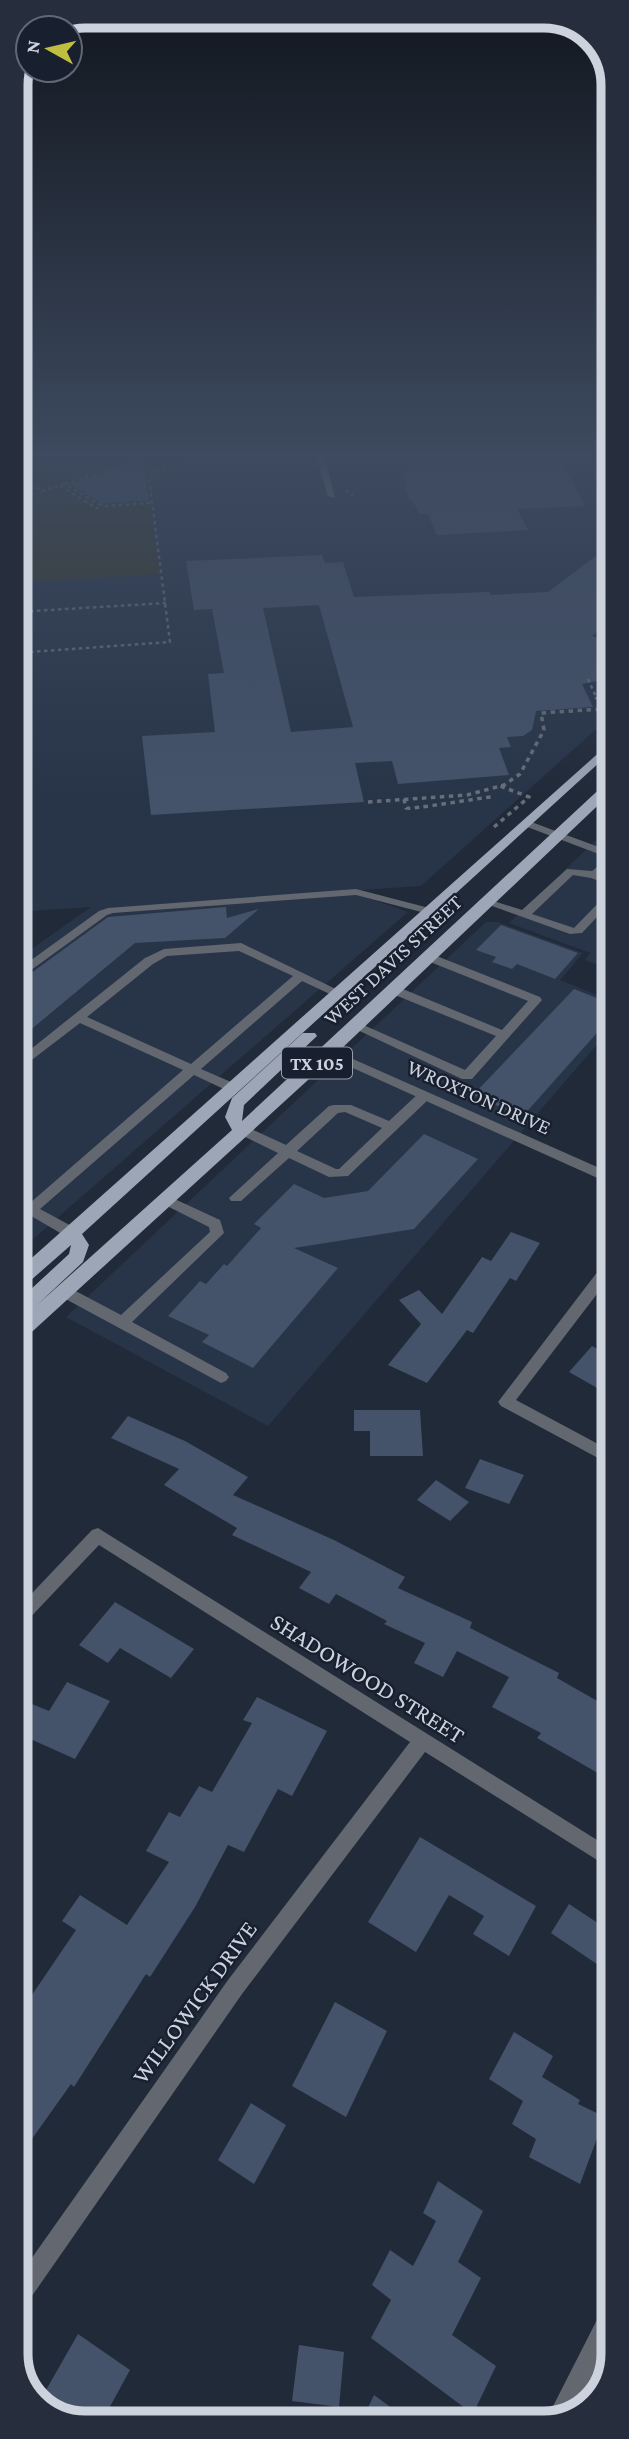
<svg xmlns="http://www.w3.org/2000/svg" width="629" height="2439" font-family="'Crimson Pro',serif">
	<rect width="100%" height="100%" fill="#212a39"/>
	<path fill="#283448" d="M16,456h596v259l-191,171 -73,5 60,21 -392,342v-294l75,-53 -75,5z
		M612,825v145l-27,-10 5,-7 -81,-30z
		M486,922h12l85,31 -23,27 52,21 1,25 -345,400 -202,-109z"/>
	<path fill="#383826" d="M16,456h193l-49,15 -9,7 4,28 -5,1 10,67 -144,8z"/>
	<path fill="#44526a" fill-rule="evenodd" d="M404,456h154l27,50 -68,3 11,21 -91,5 -9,-21h-9l-6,-13h-3l-6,-16h3l-5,-13h8z
		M143,458l6,43 -47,2 -33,-19z
		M612,544v76l-20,16 20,7v35l-30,6 11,23 -57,4 -4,19 -9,6 -16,1 4,10 -12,1 10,27 -111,9 -6,-23 -37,2 9,39 -213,13 -9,-79 73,-4 -7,-58 16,-1 -12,-64 -18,1 -8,-49 136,-6 3,8 18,-1 11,35 135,-5 2,3 57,-3zM319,605l34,122 -62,5 -28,-124z
		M226,907l1,11 32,-9 -34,29 -90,5 -119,99v-58l92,-67z
		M501,925l77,28 -23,26 -38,-15 -5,5 -20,-7 4,-5 -20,-7z
		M574,989l38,15v12l-90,101 -49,-22z
		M424,1134l54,25 -64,70 -120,19 44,20 -85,100 -51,-26 7,-7 -41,-19 32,-35 6,3 18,-20 3,2 34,-38 -7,-4 40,-40 30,14 44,-7z
		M511,1232l29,11 -24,38 -6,-3 -37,55 -6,-3 -40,53 -39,-18 33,-41 -22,-24 20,-10 23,24 40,-57 9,4z
		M592,1346l21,12v39l-44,-25z
		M354,1410h66l3,46h-53v-25h-16z
		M128,1416l57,25 63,36 -15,18 101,45 71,37 -7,11 74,34 -2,6 89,45 -2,5 56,32v48l-10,18 -66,-38 4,-5 -49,-26 17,-30 -52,-26 -14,26 -29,-14 11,-20 -41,-19 3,-3 -51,-27 -7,10 -30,-16 12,-16 -79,-37 5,-7 -73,-43 15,-16 -68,-31z
		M480,1459l44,16 -15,29 -44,-16z
		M436,1480l33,22 -19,19 -33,-21z
		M115,1602l79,47 -23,29 -51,-30 -12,15 -29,-18z
		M67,1682l43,19 -35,58 -58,-26v-24l5,-9 27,11z
		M257,1697l70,34 -35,65 -14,-7 -34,63 -16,-7 -33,62 -45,70 -4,-3 -72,113 -3,-3 -54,76v-143l59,-87 -14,-9 18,-26 47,30 42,-63 -23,-11 23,-39 11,5 19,-31 13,6 40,-69 -9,-3z
		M420,1837l116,69 -27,50 -36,-22 11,-18 -35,-21 -33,57 -48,-30z
		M569,1904l44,29v42l-62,-42z
		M335,2002l52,29 -41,86 -54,-31z
		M514,2032l39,24 -11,21 38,23 -2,4 27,13 -25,67 -51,-27 7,-18 -24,-15 11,-23 -34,-22z
		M251,2103l35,22 -32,59 -36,-24z
		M438,2181l45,30 -25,51 23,16 -29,57 44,31 -23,48 -102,-76 20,-38 -19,-15 18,-35 23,16 23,-45 -13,-8z
		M78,2334l52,36 -29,53h-24l-39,-19z
		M299,2345l45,7 -5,55 -47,-6z
		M374,2395l37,27h-50z"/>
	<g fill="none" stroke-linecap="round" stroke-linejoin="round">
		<path stroke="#666e7b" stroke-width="2.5" stroke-dasharray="3.5 3.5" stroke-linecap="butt" d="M16,481l10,1 16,9 22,-7 39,22 49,-3
			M65,484l34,-11
			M16,486l6,-1
			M60,486l38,23
			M346,490l7,6
			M16,612l150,-9
			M16,653l154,-11 -21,-164 8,-7 48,-15
			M588,679l9,20"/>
		<path stroke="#666e7b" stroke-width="3.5" stroke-dasharray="4.5 4.5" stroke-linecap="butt" d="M404,799l2,9c4,2 73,-10 85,-11
			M368,802l99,-7 37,-10 16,-11 24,-44 -3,-17 61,-4 -6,-12
			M494,827l35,-30 -29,-11"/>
		<path fill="#636870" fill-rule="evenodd" d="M612,855v9l-11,10 11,5v7l-21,-8 -18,-3 -41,39 42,14 34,-35 4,-1v9l-30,32 -12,1 -89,-32 6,-3 35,11 45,-41 25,2z
			M356,889l77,20 2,2 -6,3 -73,-19 -243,18 -6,2 -91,66v-10l83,-60 9,-3z
			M241,943l103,50 -6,4 -4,-1 -32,-15 -101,88 37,16 1,3 -1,3h-10l-34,-16 -154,134 37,20 2,4 -2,4h-10l-51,-30v-11l14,7 153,-133 -103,-47 -64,49v-11l129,-103 19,-9zM239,951l54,25 -102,88 -104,-47 66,-53 14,-8z
			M429,953l111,44 2,3 -70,79h-10l-113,-53 2,-3h8l106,47 31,-34 -106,-43 -2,-3 2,-3h8l104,43 26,-29 -103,-41v-6z
			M424,1092l7,4 -2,3 -81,77 -19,1 -40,-19 -48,43h-10l-2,-3 49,-45 -41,-20 -2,-3 2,-3h10l39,18 43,-39 5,-1h17l38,16 30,-28zM345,1112l37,16 -43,41h-3l-39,-18 41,-38z
			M166,1195l54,25 4,13 -92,89 94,51 3,4 -3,4 -5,2 -161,-87 -2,-4 2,-4h10l51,27 89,-83 -1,-5 -48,-24 -2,-3 2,-3z"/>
		<path fill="#636870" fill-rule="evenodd" d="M526,820l86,32v7l-90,-34 -1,-2z
			M328,1048l285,126v11l-289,-130 -2,-3z
			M613,1257v16l-97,127 97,52v14l-112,-60 -3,-4 110,-144z
			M98,1528l515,322v20l-188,-118 -183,242 -217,312 -8,3v-30l211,-299 182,-238 -311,-197 -76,80 -6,2v-18l75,-79z
			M613,2301v35l-38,76 -18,10h-12l60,-118z"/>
		<path fill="#838b97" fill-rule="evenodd" d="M316,456h8l11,42 -7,-2z"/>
		<path fill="#9ca6b6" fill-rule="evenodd" d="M612,741v10l-530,483 7,11 -6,17 -46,43 195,-175 -7,-13 7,-19 71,-65h12l2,3 -73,69 -2,16 365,-339 5,-1v11l-292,277 -297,271 -7,2v-18l5,-5 -5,2v-18l53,-49 2,-9 -49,43 -6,2v-18z"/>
	</g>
	<linearGradient id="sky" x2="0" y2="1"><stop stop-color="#12171f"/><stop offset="0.57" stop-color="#3d4a5f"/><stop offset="1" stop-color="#3d4a5f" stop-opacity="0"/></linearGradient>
	<rect width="629" height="798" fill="url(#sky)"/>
	<g text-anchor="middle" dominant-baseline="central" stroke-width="5" stroke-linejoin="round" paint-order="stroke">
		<rect fill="#18202f" stroke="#979da9" stroke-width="2" x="282" y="1047.5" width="70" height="31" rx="5"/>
		<g font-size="19" font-weight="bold" fill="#cdd3dd">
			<text x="317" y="1063">TX 105</text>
		</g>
		<g font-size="21" fill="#cdd3dd" stroke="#18202f">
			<text transform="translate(393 960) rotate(-43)">WEST DAVIS STREET</text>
			<text transform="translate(479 1097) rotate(24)">WROXTON DRIVE</text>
		</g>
		<g font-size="24" fill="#cdd3dd" stroke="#18202f">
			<text transform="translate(368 1678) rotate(32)">SHADOWOOD STREET</text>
			<text transform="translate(194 2002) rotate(-54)">WILLOWICK DRIVE</text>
		</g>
	</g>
	<path d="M0 0H629V2439H0ZM85 28H544A57 57 0 0 1 601 85V2354A57 57 0 0 1 544 2411H85A57 57 0 0 1 28 2354V85A57 57 0 0 1 85 28Z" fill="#262e3d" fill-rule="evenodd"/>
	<path fill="none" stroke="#cdd3dd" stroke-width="9" d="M85 28H544A57 57 0 0 1 601 85V2354A57 57 0 0 1 544 2411H85A57 57 0 0 1 28 2354V85A57 57 0 0 1 85 28Z"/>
	<g transform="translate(49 49) rotate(278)"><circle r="33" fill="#18202f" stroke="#606875" stroke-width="2"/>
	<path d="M0-5L12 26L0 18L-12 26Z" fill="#bfbe41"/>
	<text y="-10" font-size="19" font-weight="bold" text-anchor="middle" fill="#cdd3dd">N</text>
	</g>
</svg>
